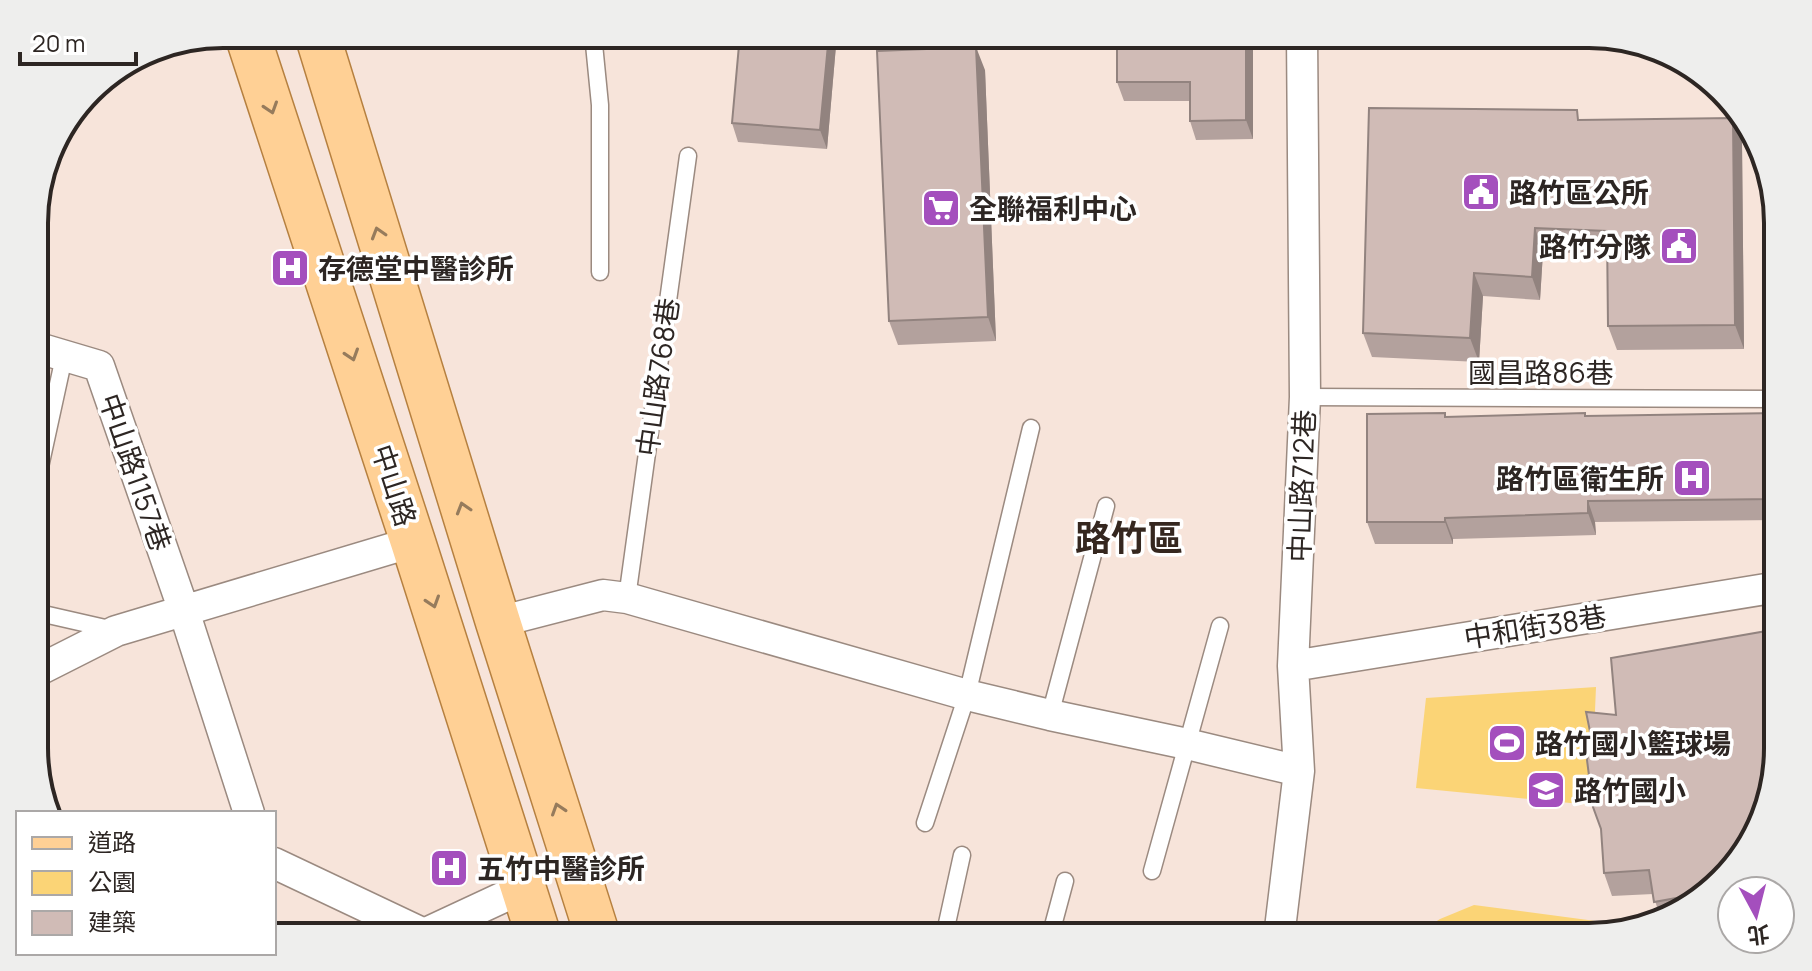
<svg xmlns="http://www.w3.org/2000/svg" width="1812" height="971" font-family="Manrope,'Noto Sans TC',sans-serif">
	<rect width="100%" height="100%" fill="#f7e4da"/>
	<path fill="#fbd476" d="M1596,687l-5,118 -175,-17 10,-90z
		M1474,905l159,21 -32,11h-189l28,-18z"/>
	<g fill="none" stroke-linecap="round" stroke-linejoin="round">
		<defs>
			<path id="lane" d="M593,34l7,71v167
				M1305,397l472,2
				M35,490l29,-133
				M627,598l61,-442
				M35,612l79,18
				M1050,715l56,-209
				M925,823l42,-128 64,-267
				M1152,871l68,-245
				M944,937l18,-82
				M1050,937l15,-56"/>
			<path id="street" d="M35,347l64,19 85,245 65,202
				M498,622l105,-27 24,3 340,97 83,20 137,29 112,27
				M1293,666l485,-79
				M35,672l81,-41 297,-89
				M274,863l150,71
				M423,937l1,-3 99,-46
				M1279,937l20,-166 -6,-105 12,-269 -3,-363"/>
			<path id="primary" d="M247,34l166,508 126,395
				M317,34l181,588 100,315"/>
		</defs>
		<use href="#lane" stroke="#9b8a80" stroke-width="19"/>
		<use href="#street" stroke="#9b8a80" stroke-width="33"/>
		<use href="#primary" stroke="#b68040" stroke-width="47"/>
		<use href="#lane" stroke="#fff" stroke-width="16"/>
		<use href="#street" stroke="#fff" stroke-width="30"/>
		<use href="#primary" stroke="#ffd095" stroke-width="44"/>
	</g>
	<path fill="#b3a19d" d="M837,34l-10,115 -89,-7 -6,-19z
		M1117,34h136v105l-57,1 -6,-19v-20h-66l-7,-19z
		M985,70l11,271 -98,4 -9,-24z
		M1581,120l161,22 2,207 -127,1 -9,-24 -1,-72 -64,-2 -3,48 -57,-4 -4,66 -107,-5 -9,-24z
		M1445,413l1,4 139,-4 1,3 191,-3v107l-182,2 1,13 -143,4v5h-78l-8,-22z
		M1616,715l142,117 -64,73 -34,12 -7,-23 -41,2 -8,-23z"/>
	<path fill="#92837f" d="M829,34h8l-10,115 -7,-19z
		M1246,34h7v105l-7,-19z
		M976,47l9,23 11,271 -8,-24z
		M1733,118l9,24 2,207 -9,-24z
		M1535,228l8,24 -3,48 -8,-23z
		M1474,273l9,23 -4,66 -9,-24z
		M1588,501l7,21 1,13 -8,-22z
		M1445,518l8,21v5l-8,-22z"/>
	<path fill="#d0bbb6" stroke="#92837f" stroke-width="2" d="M740,34h89l-9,96 -88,-7z
		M1117,34h129v86l-56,1v-39h-73z
		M976,47l12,270 -99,4 -12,-270z
		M1369,108l208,2 1,10 155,-2 2,207 -127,1 -1,-95 -72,-3 -3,49 -58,-4 -4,65 -107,-5z
		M1445,413v4l140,-4v3l192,-3v86l-189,2v12l-143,5v4h-78v-108z
		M1778,629v119l-20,84 -54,61 -50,9 -5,-32 -45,3 -3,-44 -8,-22 -6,-47 5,-19 -6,-29 30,3 -5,-57z"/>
	<defs><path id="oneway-chevron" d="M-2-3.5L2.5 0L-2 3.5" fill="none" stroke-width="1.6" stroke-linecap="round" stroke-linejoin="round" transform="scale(2)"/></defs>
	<g stroke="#967b5c">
		<use href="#oneway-chevron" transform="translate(271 108) rotate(72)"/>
		<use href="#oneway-chevron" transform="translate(378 233) rotate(-107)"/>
		<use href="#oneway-chevron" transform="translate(352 355) rotate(72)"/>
		<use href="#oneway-chevron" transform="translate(463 508) rotate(-107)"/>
		<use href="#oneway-chevron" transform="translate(433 602) rotate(72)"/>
		<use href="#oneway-chevron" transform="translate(558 809) rotate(-108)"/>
	</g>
	<defs>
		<symbol id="civic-square" viewBox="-11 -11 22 22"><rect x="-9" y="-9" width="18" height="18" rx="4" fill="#a44fbd" stroke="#fff"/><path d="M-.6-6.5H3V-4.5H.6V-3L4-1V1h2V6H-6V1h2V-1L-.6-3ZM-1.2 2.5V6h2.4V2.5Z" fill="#fff"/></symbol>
		<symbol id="supermarket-square" viewBox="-11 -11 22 22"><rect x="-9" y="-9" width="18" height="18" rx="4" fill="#a44fbd" stroke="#fff"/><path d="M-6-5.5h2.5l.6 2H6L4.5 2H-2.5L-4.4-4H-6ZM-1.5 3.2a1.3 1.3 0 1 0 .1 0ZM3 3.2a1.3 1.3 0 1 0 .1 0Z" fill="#fff"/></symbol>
		<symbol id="hospital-square" viewBox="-11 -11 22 22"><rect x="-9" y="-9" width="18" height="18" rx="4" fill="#a44fbd" stroke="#fff"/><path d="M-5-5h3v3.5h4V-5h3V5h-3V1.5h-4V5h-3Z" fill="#fff"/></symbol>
		<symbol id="stadium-square" viewBox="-11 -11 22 22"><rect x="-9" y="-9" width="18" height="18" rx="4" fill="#a44fbd" stroke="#fff"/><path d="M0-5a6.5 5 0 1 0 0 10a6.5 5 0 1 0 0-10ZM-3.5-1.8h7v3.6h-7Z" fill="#fff"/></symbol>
		<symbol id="school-square" viewBox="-11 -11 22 22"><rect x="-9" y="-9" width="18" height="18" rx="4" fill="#a44fbd" stroke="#fff"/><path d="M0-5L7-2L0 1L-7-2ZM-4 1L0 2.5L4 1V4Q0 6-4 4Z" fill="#fff"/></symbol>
	</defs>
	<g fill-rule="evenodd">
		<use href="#civic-square" x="1459" y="170" width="44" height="44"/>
		<use href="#supermarket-square" x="919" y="186" width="44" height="44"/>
		<use href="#civic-square" x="1657" y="224" width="44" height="44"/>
		<use href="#hospital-square" x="268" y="246" width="44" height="44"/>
		<use href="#hospital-square" x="1670" y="456" width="44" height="44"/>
		<use href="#stadium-square" x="1485" y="721" width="44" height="44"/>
		<use href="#school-square" x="1524" y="768" width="44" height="44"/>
		<use href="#hospital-square" x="427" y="846" width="44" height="44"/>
	</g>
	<g text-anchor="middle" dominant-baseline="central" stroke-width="7" stroke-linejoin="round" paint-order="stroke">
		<g font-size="28" font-weight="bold" fill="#2d2623" stroke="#fff" text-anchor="start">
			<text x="1509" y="192">路竹區公所</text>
			<text x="969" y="208">全聯福利中心</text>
			<text x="1651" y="246" text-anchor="end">路竹分隊</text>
			<text x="318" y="268">存德堂中醫診所</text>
			<text x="1664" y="478" text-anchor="end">路竹區衛生所</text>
			<text x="1535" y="743">路竹國小籃球場</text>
			<text x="1574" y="790">路竹國小</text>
			<text x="477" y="868">五竹中醫診所</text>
		</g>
		<g font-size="28" fill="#2d2623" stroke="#fff">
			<text x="1541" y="372">國昌路86巷</text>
			<text transform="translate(657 377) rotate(-82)">中山路768巷</text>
			<text transform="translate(136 472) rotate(71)">中山路1157巷</text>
			<text transform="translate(395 485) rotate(72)">中山路</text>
			<text transform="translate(1301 486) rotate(-88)">中山路712巷</text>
			<text transform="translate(1535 626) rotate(-9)">中和街38巷</text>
		</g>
		<g font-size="36" font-weight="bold" fill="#35271f" stroke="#fff">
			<text x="1129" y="537">路竹區</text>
		</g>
	</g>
	<path d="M0 0H1812V971H0ZM223 48H1589A175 175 0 0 1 1764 223V748A175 175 0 0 1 1589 923H223A175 175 0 0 1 48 748V223A175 175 0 0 1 223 48Z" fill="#eeeeed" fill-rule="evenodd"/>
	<path fill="none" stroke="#2d2623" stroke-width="4" d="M223 48H1589A175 175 0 0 1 1764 223V748A175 175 0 0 1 1589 923H223A175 175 0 0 1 48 748V223A175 175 0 0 1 223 48Z"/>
	<rect x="16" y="811" width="260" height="144" fill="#ffffff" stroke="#aba8a7" stroke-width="2"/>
	<rect x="32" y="837" width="40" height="12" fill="#ffd095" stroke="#aba8a7" stroke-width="2"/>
	<text x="88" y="851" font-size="24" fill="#2d2623">道路</text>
	<rect x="32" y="871" width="40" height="24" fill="#fbd476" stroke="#aba8a7" stroke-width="2"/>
	<text x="88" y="891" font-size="24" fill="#2d2623">公園</text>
	<rect x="32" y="911" width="40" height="24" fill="#d0bbb6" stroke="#aba8a7" stroke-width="2"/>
	<text x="88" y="931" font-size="24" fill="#2d2623">建築</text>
	<g transform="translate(1756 915) rotate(173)"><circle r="38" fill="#ffffff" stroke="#aba8a7" stroke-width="2"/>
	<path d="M0-6L14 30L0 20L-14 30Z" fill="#a44fbd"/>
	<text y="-12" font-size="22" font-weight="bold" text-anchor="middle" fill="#2d2623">北</text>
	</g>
	<path d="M20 52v12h116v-12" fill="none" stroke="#2d2623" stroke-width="4"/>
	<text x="32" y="52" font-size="24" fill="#2d2623" stroke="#ffffff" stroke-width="6" paint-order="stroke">20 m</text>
</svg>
